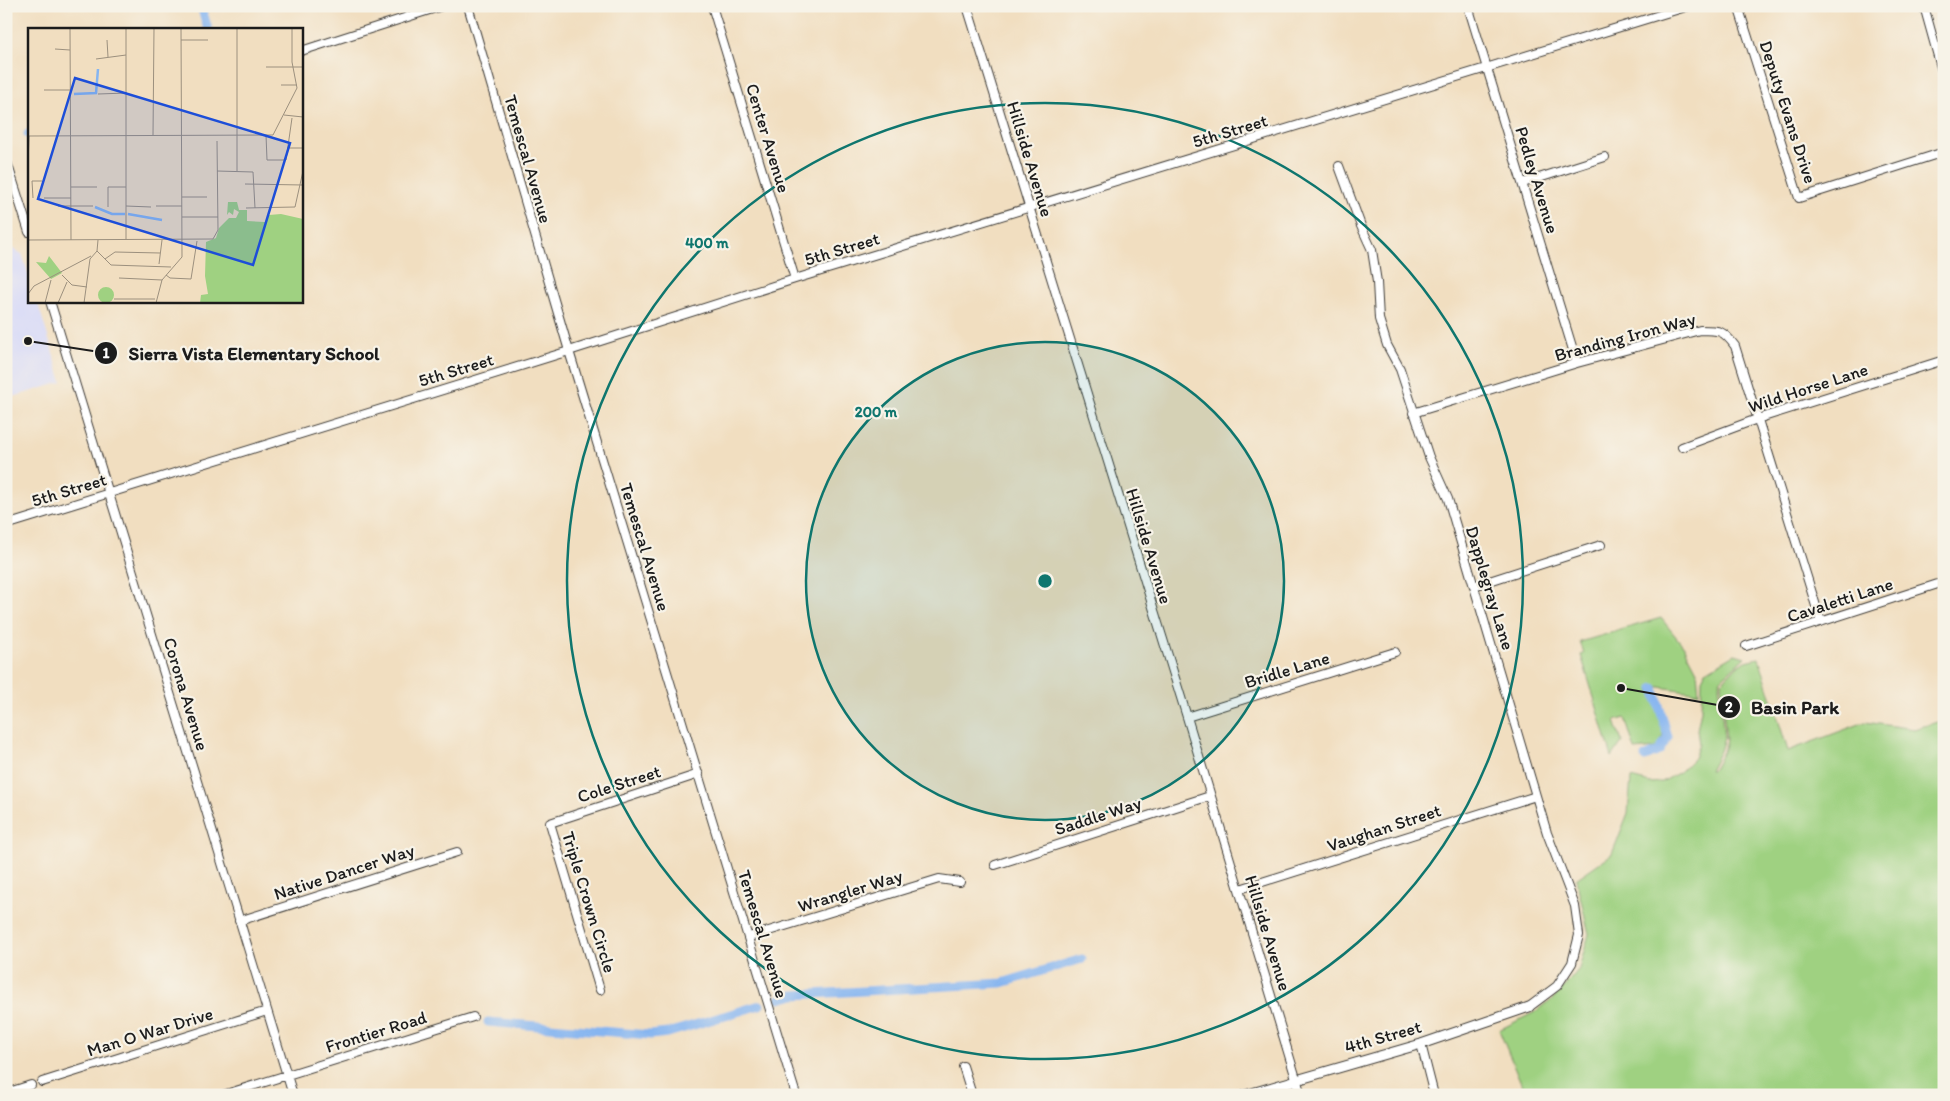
<svg xmlns="http://www.w3.org/2000/svg" width="1950" height="1101" font-family="Itim,sans-serif">
	<rect width="100%" height="100%" fill="#f7f3e8"/>
	<filter id="ink" filterUnits="userSpaceOnUse"><feTurbulence type="fractalNoise" baseFrequency=".02" numOctaves="2"/><feDisplacementMap in="SourceGraphic" scale="10" xChannelSelector="R" yChannelSelector="G"/><feConvolveMatrix kernelMatrix="1 2 1 2 8 2 1 2 1" color-interpolation-filters="sRGB"/></filter>
	<filter id="wash" filterUnits="userSpaceOnUse"><feTurbulence type="fractalNoise" baseFrequency=".0096" numOctaves="4" result="noise"/><feDisplacementMap in="SourceGraphic" scale="20" xChannelSelector="R" yChannelSelector="G"/><feGaussianBlur stdDeviation="1.12" result="paint"/><feColorMatrix in="noise" values="0 0 0 0 0 0 0 0 0 0 0 0 0 0 0 0 0 1.4 0 .05"/><feComposite in="paint" operator="in"/></filter>
	<g filter="url(#wash)">
		<rect width="100%" height="100%" fill="#f1dec0"/>
		<path fill="#d5d8f9" d="M6,232l5,16 11,6 7,22v25h8l25,81 -56,17z"/>
		<path fill="#9fd181" stroke="#5e764e" d="M1661,618l24,30 12,23 2,22 -46,-7 -3,4c7,16 22,44 6,58l-21,2 -10,-32 -10,3 7,21 -10,15 -31,-102 3,-2 -4,-11z
			M1735,654l10,3 -24,22 -2,5 5,54 -4,13 -10,19h3l10,-18 3,-12 -5,-57 16,-17 9,-5 13,-3 29,93 77,-29 49,7 30,-9v375h-418l-27,-65 34,-17 15,-10 12,-11 19,-23 10,-35 -13,-55 36,-25 16,-41 3,-35 19,5 12,-1 18,-10 14,-14 5,-14 -2,-14 4,-20 1,-31 4,-8z"/>
		<g fill="none" stroke-linecap="round" stroke-linejoin="round">
			<path stroke="#86b5f0" stroke-width="9" d="M201,6l7,23
				M28,134h1
				M1645,757l14,-6 9,-14 -14,-49
				M780,999l14,-4 208,-12 80,-24
				M488,1022l162,13 18,-2 92,-28"/>
		</g>
	</g>
	<g filter="url(#ink)">
		<g fill="none" stroke-linecap="round" stroke-linejoin="round">
			<defs>
				<path id="minor" d="M468,6l101,345 227,744
					M712,6l83,273
					M967,6l220,711 114,378
					M1468,6l109,357
					M1738,6l61,192 145,-46
					M1924,6l20,72
					M301,51l141,-45
					M6,159l23,73
					M1339,166l22,60 11,24 5,32 2,37 8,26 13,24 29,88 19,42 99,334 28,73 4,29 -7,28 -15,23 -28,21
					M1523,183l82,-26
					M50,301l243,794
					M1413,413l164,-50 123,-33c20,0 23,0 35,16l86,276
					M1682,447l75,-28 187,-59
					M6,525l563,-174 226,-72 894,-273
					M1474,586l127,-41
					M1746,646l198,-64
					M1187,717l208,-65
					M995,865l215,-69
					M1240,889l296,-93
					M239,921l218,-69
					M749,937l190,-58 21,3
					M600,990l-50,-167 149,-49
					M1421,1044l13,51
					M963,1066l9,29
					M42,1082l225,-71
					M6,1093l25,-8
					M223,1095l250,-78"/>
				<path id="tertiary" d="M1245,1095l176,-51 108,-37"/>
			</defs>
			<use href="#minor" stroke="#3c3935" stroke-width="10"/>
			<use href="#tertiary" stroke="#3c3935" stroke-width="11"/>
			<use href="#minor" stroke="#fff" stroke-width="8"/>
			<use href="#tertiary" stroke="#fff" stroke-width="9"/>
		</g>
	</g>
	<circle cx="1045" cy="581" r="239" fill="#0f766e" fill-opacity=".12"/>
	<g fill="none" stroke="#0f766e" stroke-width="2.5">
		<circle cx="1045" cy="581" r="239"/>
		<circle cx="1045" cy="581" r="478"/>
	</g>
	<g text-anchor="middle" dominant-baseline="central" stroke-width="4.5" stroke-linejoin="round" paint-order="stroke">
		<g font-size="18" fill="#1c1c1c" stroke="#f7f3e8">
			<text transform="translate(1788 112) rotate(72)">Deputy Evans Drive</text>
			<text transform="translate(1230 131) rotate(-17)">5th Street</text>
			<text transform="translate(768 138) rotate(73)">Center Avenue</text>
			<text transform="translate(528 159) rotate(74)">Temescal Avenue</text>
			<text transform="translate(1030 159) rotate(73)">Hillside Avenue</text>
			<text transform="translate(1537 180) rotate(73)">Pedley Avenue</text>
			<text transform="translate(842 249) rotate(-17)">5th Street</text>
			<text transform="translate(1625 337) rotate(-15)">Branding Iron Way</text>
			<text transform="translate(456 370) rotate(-17)">5th Street</text>
			<text transform="translate(1808 388) rotate(-18)">Wild Horse Lane</text>
			<text transform="translate(69 490) rotate(-17)">5th Street</text>
			<text transform="translate(1149 546) rotate(73)">Hillside Avenue</text>
			<text transform="translate(645 547) rotate(73)">Temescal Avenue</text>
			<text transform="translate(1490 588) rotate(73)">Dapplegray Lane</text>
			<text transform="translate(1840 600) rotate(-18)">Cavaletti Lane</text>
			<text transform="translate(1287 670) rotate(-17)">Bridle Lane</text>
			<text transform="translate(186 694) rotate(73)">Corona Avenue</text>
			<text transform="translate(619 784) rotate(-18)">Cole Street</text>
			<text transform="translate(1098 816) rotate(-18)">Saddle Way</text>
			<text transform="translate(1384 828) rotate(-18)">Vaughan Street</text>
			<text transform="translate(344 872) rotate(-18)">Native Dancer Way</text>
			<text transform="translate(850 891) rotate(-17)">Wrangler Way</text>
			<text transform="translate(589 902) rotate(73)">Triple Crown Circle</text>
			<text transform="translate(1268 933) rotate(73)">Hillside Avenue</text>
			<text transform="translate(763 934) rotate(73)">Temescal Avenue</text>
			<text transform="translate(150 1032) rotate(-17)">Man O War Drive</text>
			<text transform="translate(376 1032) rotate(-17)">Frontier Road</text>
			<text transform="translate(1383 1037) rotate(-16)">4th Street</text>
		</g>
	</g>
	<g transform="translate(28 28)">
		<rect width="275" height="275" fill="#f1dec0"/>
		<path d="M200,174h9l2,8h8v11l18,1 4,-7 12,-1 22,5v84h-103l1,-8 7,-1 -3,-18 1,-34 10,-4 3,-10 10,-10h7l3,-6 -5,-3 -1,6 -4,-3 -2,3zM21,228l13,17 -11,6 -15,-17 10,1zM70 267a8 8 0 1 1 16 0a8 8 0 1 1-16 0Z" fill="#9fd181"/>
		<path fill="none" stroke="#86b5f0" stroke-width="2.5" d="M46,66l22,-1 2,-24M67,179l17,7h13M100,186l34,6"/>
		<path fill="none" stroke="#9c907e" stroke-width="1" d="M42,0l1,212M98,0v212M209,0v143M79,12l1,17M153,12h27M27,21l15,1M68,31l30,-4M238,39h37M253,57h16M16,62h27M70,66l29,-1M256,87l19,2M125,107l1,-107M238,107l1,25h19l6,-42M0,108l245,-1 24,-47 -5,-26v-34M259,120h16M0,138l1,-30M189,143l36,1 2,36M217,156l58,1M43,159h26M154,169h25M5,170l-1,-17h10M16,170h27M30,178h35M98,178l25,1M128,178h26M80,179v-20h18M218,180l49,-1 8,-36M154,189h36M0,212l185,-1 5,-9 -1,-89M69,223l14,14 60,2M77,231l10,-7 45,1M131,236l3,-24M34,247l10,10 15,2M138,247l4,3 21,1 6,-38M91,250l43,2M0,266l6,-8 57,-30M86,271h41M17,275l6,-23M30,275l9,-21M56,275l6,-44 7,-8 1,-11M128,275l6,-23 20,-23 -1,-229"/>
		<path fill="#1d4ed8" fill-opacity="0.15" stroke="#1d4ed8" stroke-width="2.5" d="M47,50l215,65 -37,122 -215,-66z"/>
		<rect width="275" height="275" fill="none" stroke="#1c1c1c" stroke-width="2.5"/>
	</g>
	<circle cx="1045" cy="581" r="8" fill="#0f766e" stroke="#f7f3e8" stroke-width="2.5"/>
	<g font-size="15" text-anchor="middle" font-weight="bold" fill="#0f766e" stroke="#f7f3e8" stroke-width="4.5" stroke-linejoin="round" paint-order="stroke">
		<text x="707" y="248">400 m</text>
		<text x="876" y="417">200 m</text>
	</g>
	<path fill="none" stroke="#1c1c1c" stroke-width="2" d="M28 341L106 353M1621 688L1729 707"/>
	<g fill="#1c1c1c" stroke="#f7f3e8" stroke-width="2">
		<circle cx="28" cy="341" r="5"/>
		<circle cx="1621" cy="688" r="5"/>
		<circle cx="106" cy="353" r="12"/>
		<circle cx="1729" cy="707" r="12"/>
	</g>
	<g font-size="15" text-anchor="middle" font-weight="bold" fill="#fff">
		<text x="106" y="358">1</text>
		<text x="1729" y="712">2</text>
	</g>
	<g font-size="19" text-anchor="middle" font-weight="bold" fill="#1c1c1c" stroke="#f7f3e8" stroke-width="4.5" stroke-linejoin="round" paint-order="stroke">
		<text x="254" y="360">Sierra Vista Elementary School</text>
		<text x="1795" y="714">Basin Park</text>
	</g>
	<rect width="1950" height="1101" fill="none" stroke="#f7f3e8" stroke-width="25"/>
</svg>
